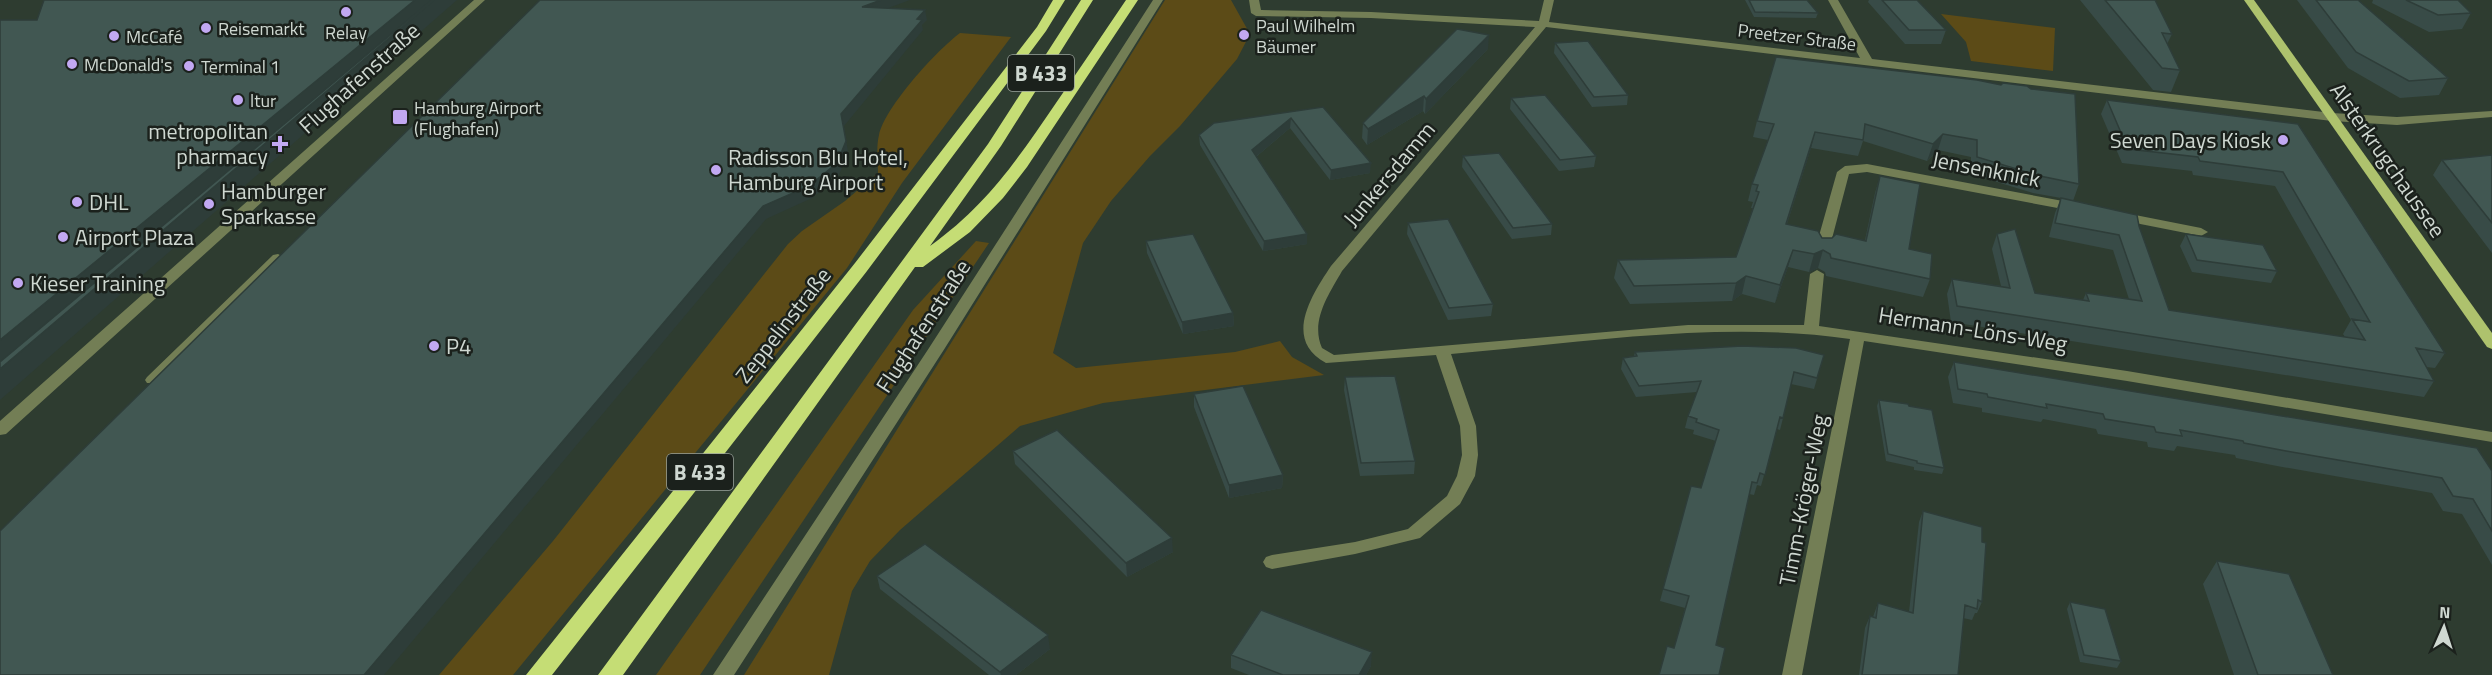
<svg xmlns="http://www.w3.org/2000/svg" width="2492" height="675" font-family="'Titillium Web',sans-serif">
	<rect width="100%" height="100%" fill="#2e3c30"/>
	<path fill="#5c4b17" d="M1165,0h66l19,34 -13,25 -57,67 -30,30 -39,45 -28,42 -30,110 23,15 159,-16 45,-11 12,16 32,18 -221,28 -83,23 -120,104 -30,31 -18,30 -23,84h-85z
		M1941,14l114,14 -2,43 -82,-10 -5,-19z
		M960,33l51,4 -109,146 -55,85 -334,407h-74l114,-134 235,-297 14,-13 43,-30 33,-28c0,-12 -2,-26 1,-38 6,-28 57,-84 81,-102z
		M976,241l13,2 -289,432h-44l257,-365z"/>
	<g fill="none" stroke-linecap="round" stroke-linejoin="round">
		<path fill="#737e55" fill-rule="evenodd" d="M474,0h11l-479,434 -6,1v-14z
			M1153,0h10l-218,348 -211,327h-21l216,-327z
			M1249,0h10l2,10 110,2 168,9 5,-21h10l-5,22 311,36 -32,-58h10l34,59 460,54 65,4 95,-6v6l-95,8 -65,-4 -786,-94 -204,244c-13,23 -32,50 -20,77l12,7 354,-30h116l6,-51 7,-4 7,4 -5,52 308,45 365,61v10l-365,-61 -263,-40 -62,334h-20l68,-336c-128,-19 -271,4 -399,15l25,72 2,29 -3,21 -15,28 -40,34 -65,16 -83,15 -6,-2 -3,-5 3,-5 6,-2 83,-13 53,-13 39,-33 10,-20 5,-21 -2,-29 -24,-71 -110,8c-43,-23 -15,-67 5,-97l204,-239 -164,-9 -115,-2 -5,-3z
			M1867,164l212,40 7,4 -7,4 -212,-40 -18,2 -20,76 -2,3h-10l-2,-3 22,-78 8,-6z
			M2120,212l81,16 7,4 -7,4 -86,-17 -2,-3 2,-3z
			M278,254l7,4 -2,3 -124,122h-12l-2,-3 2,-3 126,-122z"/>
		<path fill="#aec26d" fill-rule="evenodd" d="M2244,0h10l238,333v16l-5,-2z"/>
		<path fill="#c5dd75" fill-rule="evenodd" d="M1053,0h12l-19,31 -179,240 -315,404h-26l329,-412 182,-236z
			M1081,0h12l-92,146 -71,100c57,-41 87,-86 126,-143 24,-35 47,-69 70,-103h12l-111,167 -24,31 -33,34 -47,35h-8l-292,408h-25l390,-531z"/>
	</g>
	<path fill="#384b47" d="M1745,0h62l11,13 -2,5 -62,-1z
		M1869,0h48l29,30 -5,14h-36l-37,-42z
		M2080,0h75l17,34 -5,10 13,26 -9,22 -18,-2z
		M2297,0h61l90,78 -9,17 -39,3 -52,-30z
		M2373,0h85l13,13 -9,16 -33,3 -57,-29z
		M1555,43l73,52 -1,10 -35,2 -38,-54z
		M1488,49l-63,65 -2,-3 -56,34 -5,-7 1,-15z
		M1977,80l102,104 -6,17 66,25 30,84 176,27 -2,-3 8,-14 -76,-134 -82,-11 -1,-4 -70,-8 -21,-49 6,-14 191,24 147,229 -10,15 -9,-1 8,14 -10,16 -473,-75 -4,-28 5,-15 49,7 -9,-37 5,-15 38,59 48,7 3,-7 43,6 -16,-49 -64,-13 6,-24 6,-15 -28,-5 -62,-19v-17l-33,-7 -11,11 -64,-20 -5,15 -47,-8 -24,76 35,14 43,2 10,-47 5,-17 29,73 21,30 -7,18 -97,-21 -1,-4 -7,-4 -9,4 -21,-5 -13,36 -33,-9 -10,7 -102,3 -16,-26 4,-18 118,-3 17,-49h-2l2,-6 -5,-1 4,-17 16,-44 -15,-3 4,-16z
		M1511,98l85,58 -2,11 -35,4 -49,-62z
		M1323,107l47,66 -40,7 -40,-52 -34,29 51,87 -44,7 -63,-106 -1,-10z
		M2492,155v98l-59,-78 9,-15z
		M1463,156l89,68 -1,11 -39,4 -50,-72z
		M1408,223l85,81 -2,12 -43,4 -41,-86z
		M2186,234l91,37 -6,12 -79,-11 -12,-26z
		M1146,241l87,72 1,13 -51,8 -36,-81z
		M1635,352l189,3 -10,34 -23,-5 -8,34 -3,12 -3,-1 -16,57 -4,-1 -3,10 -5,-1 -75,154 11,-40 -25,-7 31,-115 10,2 15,-47 -23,-7 1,-4 -9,-2 3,-12 9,-24 -61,5 -15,-28 2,-11 11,-2z
		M1954,362l538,109v94l-30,-51 -19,-3 -11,-18 -155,-27 -41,-8 -1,-3 -58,-9 -3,5 -26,-4 -1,-5 -49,-8 -2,-5 -53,-10 -2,3 -59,-10v-4l-29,-5 -5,-26z
		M1345,377l70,84 -1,13 -54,2 -16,-86z
		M1194,394l89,81 -1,13 -53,10 -35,-91z
		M1879,400l30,6 35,62 -2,6 -28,-4v-3l-28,-6 -9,-55z
		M1013,451l160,101 -46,25 -112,-113z
		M1923,511l59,91 -5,11h-2l-3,7 -9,-2 -5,57h-99l6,-47 5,-12 3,1 5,-14 31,9 10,-90z
		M2217,561l116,114h-99l-31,-91z
		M877,576l173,73 -34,26h-27l-109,-86z
		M2070,602l51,59 -4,7 -37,-6 -13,-53z
		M1231,655l140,11 -5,9h-117l-18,-7z"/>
	<path fill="#2e3d39" d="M415,0h42l-457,400v-60z
		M881,0h29l-46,17 -2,-10z
		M925,10l2,10 -5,5 1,5 -79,96 4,26 -9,23 -27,23 -46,21 -382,456h-20l477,-561z
		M1489,35l-1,14 -63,65 1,-15z
		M1424,96l-1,15 -56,34 1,-16z
		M1291,118l-1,10 -38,32v-10z
		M1815,132l-4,16 -30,93 5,-17z
		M1943,134l-5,16 -11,11 6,-17z
		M1371,163l-1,10 -40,7 1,-10z
		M1307,234v10l-44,7 1,-10z
		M1793,250l-5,17 -13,36 5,-18z
		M1823,250l-5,18 -9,4 5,-18z
		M1746,276l-4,18 -10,7 4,-18z
		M1233,313l1,13 -51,8 -1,-12z
		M1283,475l-1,13 -53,10v-13z
		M1172,538l1,14 -46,25 -1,-14z
		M1048,635l2,14 -34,26h-15l-1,-3z
		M1372,652l-1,14 -5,9h-7z"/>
	<path fill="#415752" stroke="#2e3d39" stroke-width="1.5" d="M44,0h371l-415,340v-320h37z
		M432,0h2l-434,369v-7z
		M540,0h341l-19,7 63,3 -8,9 5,1 -81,94 5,27 -9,22 -28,23 -46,20 -399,469h-364v-144z
		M1749,0h58l11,13 -63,-1z
		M1882,0h35l29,30h-37z
		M2105,0h50l17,34 -10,-1 18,37 -18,-2z
		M2316,0h42l90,78 -39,3 -53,-29z
		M2406,0h52l13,13 -33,2z
		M1457,29l32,6 -63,64 -2,-3 -56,33 -5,-6z
		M1588,41l40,54 -34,2 -39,-54z
		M1776,57l201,23 24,5 2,-2 24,3 4,3 44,5 4,90 -39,-8 -63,-19v-17l-34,-6 -10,10 -68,-20 -2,16 -48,-8 -29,92 32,7 4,7h10l4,-4 30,7 14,-65 40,8 -11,65 23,5 -2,25 -99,-21 -1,-4 -7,-4 -9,4 -21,-4 -13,35 -34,-9 -10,7 -102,3 -16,-26 118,-3 23,-65 -3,-1 2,-6 -6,-1 22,-60 -17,-3z
		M1545,95l51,61 -36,4 -49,-62z
		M2107,100l191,24 147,229 -29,-5 18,33 -477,-75 -5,-27 58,9 -13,-54 18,-5 20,64 54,8 -3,-8 56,8 -23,-66 -64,-12 6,-25 76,17 2,11 30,84 196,30 -13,-21 18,3 -87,-150 -83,-11 -2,-4 -70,-8z
		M1323,107l48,56 -40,7 -40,-52 -39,32 55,84 -43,7 -65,-106 15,-12z
		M1499,153l53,71 -39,4 -50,-72z
		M2492,155v68l-50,-63z
		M1448,219l45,85 -44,4 -41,-85z
		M1193,234l40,79 -51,9 -36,-81z
		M2186,234l77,11 14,26 -80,-11z
		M1742,346l54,2 28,7 -7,23 -23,-6 -11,46 -3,-1 -15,58 -5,-2 -3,10 -5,-1 -36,163 9,3 -6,27h-60l8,-29 7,2 15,-52 -26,-7 28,-103 10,2 18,-58 -23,-8 1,-3 -9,-3 13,-35 -62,5 -16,-28 14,-2 -2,-4z
		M1954,362l523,86 15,23v60l-19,-32 -20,-3 -11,-18 -156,-27 -42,-8 -1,-2 -63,-11 2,6 -26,-4 -2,-5 -49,-8 -2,-5 -57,-10 1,4 -59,-11 -1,-3 -29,-5z
		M1395,376l20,85 -54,2 -16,-86z
		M1243,386l40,89 -54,10 -35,-91z
		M1879,400l29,4 1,2 23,4 12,58 -27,-5v-2l-29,-7z
		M1057,430l115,108 -46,25 -113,-112z
		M1923,511l59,16v15l4,1 -4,59 -4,-2 -1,9 -12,-4 -7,70h-96l8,-59 6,2 2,-15 35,10z
		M925,544l123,91 -48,37 -123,-96z
		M2217,561l72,13 44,101h-75z
		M2070,602l35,7 16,52 -37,-6z
		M1261,610l111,42 -13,23h-76l-52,-20z"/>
	<g fill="#c2a8f2" stroke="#1b211c" stroke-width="2">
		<circle cx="346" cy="12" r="6"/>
		<circle cx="206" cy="28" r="6"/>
		<circle cx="1244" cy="35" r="6"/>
		<circle cx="114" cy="36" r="6"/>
		<circle cx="72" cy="64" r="6"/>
		<circle cx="189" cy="66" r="6"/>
		<circle cx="238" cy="100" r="6"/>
		<rect x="392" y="109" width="16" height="16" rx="3"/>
		<circle cx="2283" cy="140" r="6"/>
		<path d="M277 135h6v6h6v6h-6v6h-6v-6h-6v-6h6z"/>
		<circle cx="716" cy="170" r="6"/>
		<circle cx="77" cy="202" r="6"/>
		<circle cx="209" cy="204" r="6"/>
		<circle cx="63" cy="237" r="6"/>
		<circle cx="18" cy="283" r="6"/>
		<circle cx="434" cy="346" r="6"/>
	</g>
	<g text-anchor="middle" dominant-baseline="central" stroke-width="5" stroke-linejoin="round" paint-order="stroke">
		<g font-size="18" fill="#cfd8d1" stroke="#1b211c" text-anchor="start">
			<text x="1256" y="25">Paul Wilhelm<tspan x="1256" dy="21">Bäumer</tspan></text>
			<text x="218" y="28">Reisemarkt</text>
			<text x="346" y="32" text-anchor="middle">Relay</text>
			<text x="126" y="36">McCafé</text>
			<text x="84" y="64">McDonald's</text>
			<text x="201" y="66">Terminal 1</text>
			<text x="250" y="100">ltur</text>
			<text x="414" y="107">Hamburg Airport<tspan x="414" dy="21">(Flughafen)</tspan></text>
		</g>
		<g font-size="18" fill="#cfd8d1" stroke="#1b211c">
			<text transform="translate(1797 37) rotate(7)">Preetzer Straße</text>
		</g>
		<g fill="#1b211c" stroke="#99a19b" stroke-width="1.5">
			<rect x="1008" y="55" width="66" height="36" rx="4.5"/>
			<rect x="667" y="454" width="66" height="36" rx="4.5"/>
		</g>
		<g font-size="21" font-weight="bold" fill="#cfd8d1">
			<text x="1041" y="73">B 433</text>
			<text x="700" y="472">B 433</text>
		</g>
		<g font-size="22" fill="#cfd8d1" stroke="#1b211c">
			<text transform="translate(359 78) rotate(-42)">Flughafenstraße</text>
			<text transform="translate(2388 160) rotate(55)">Alsterkrugchaussee</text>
			<text transform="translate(1986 169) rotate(11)">Jensenknick</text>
			<text transform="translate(1389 174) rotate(-50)">Junkersdamm</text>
			<text transform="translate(783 325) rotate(-52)">Zeppelinstraße</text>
			<text transform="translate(923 326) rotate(-57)">Flughafenstraße</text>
			<text transform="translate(1973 329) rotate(9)">Hermann-Löns-Weg</text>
			<text transform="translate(1803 500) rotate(-79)">Timm-Kröger-Weg</text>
		</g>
		<g font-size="22" fill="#cfd8d1" stroke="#1b211c" text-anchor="start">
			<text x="268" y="131" text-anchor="end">metropolitan<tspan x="268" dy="25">pharmacy</tspan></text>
			<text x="2271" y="140" text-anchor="end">Seven Days Kiosk</text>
			<text x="728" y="157">Radisson Blu Hotel,<tspan x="728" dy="25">Hamburg Airport</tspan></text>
			<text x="221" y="191">Hamburger<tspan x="221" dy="25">Sparkasse</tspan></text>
			<text x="89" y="202">DHL</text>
			<text x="75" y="237">Airport Plaza</text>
			<text x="30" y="283">Kieser Training</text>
			<text x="446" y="346">P4</text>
		</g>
	</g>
	<g transform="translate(2444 627) rotate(3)" stroke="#1b211c" stroke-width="4.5" paint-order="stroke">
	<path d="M0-4.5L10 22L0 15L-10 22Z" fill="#cfd8d1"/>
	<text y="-9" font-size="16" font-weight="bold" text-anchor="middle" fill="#cfd8d1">N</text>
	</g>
</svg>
